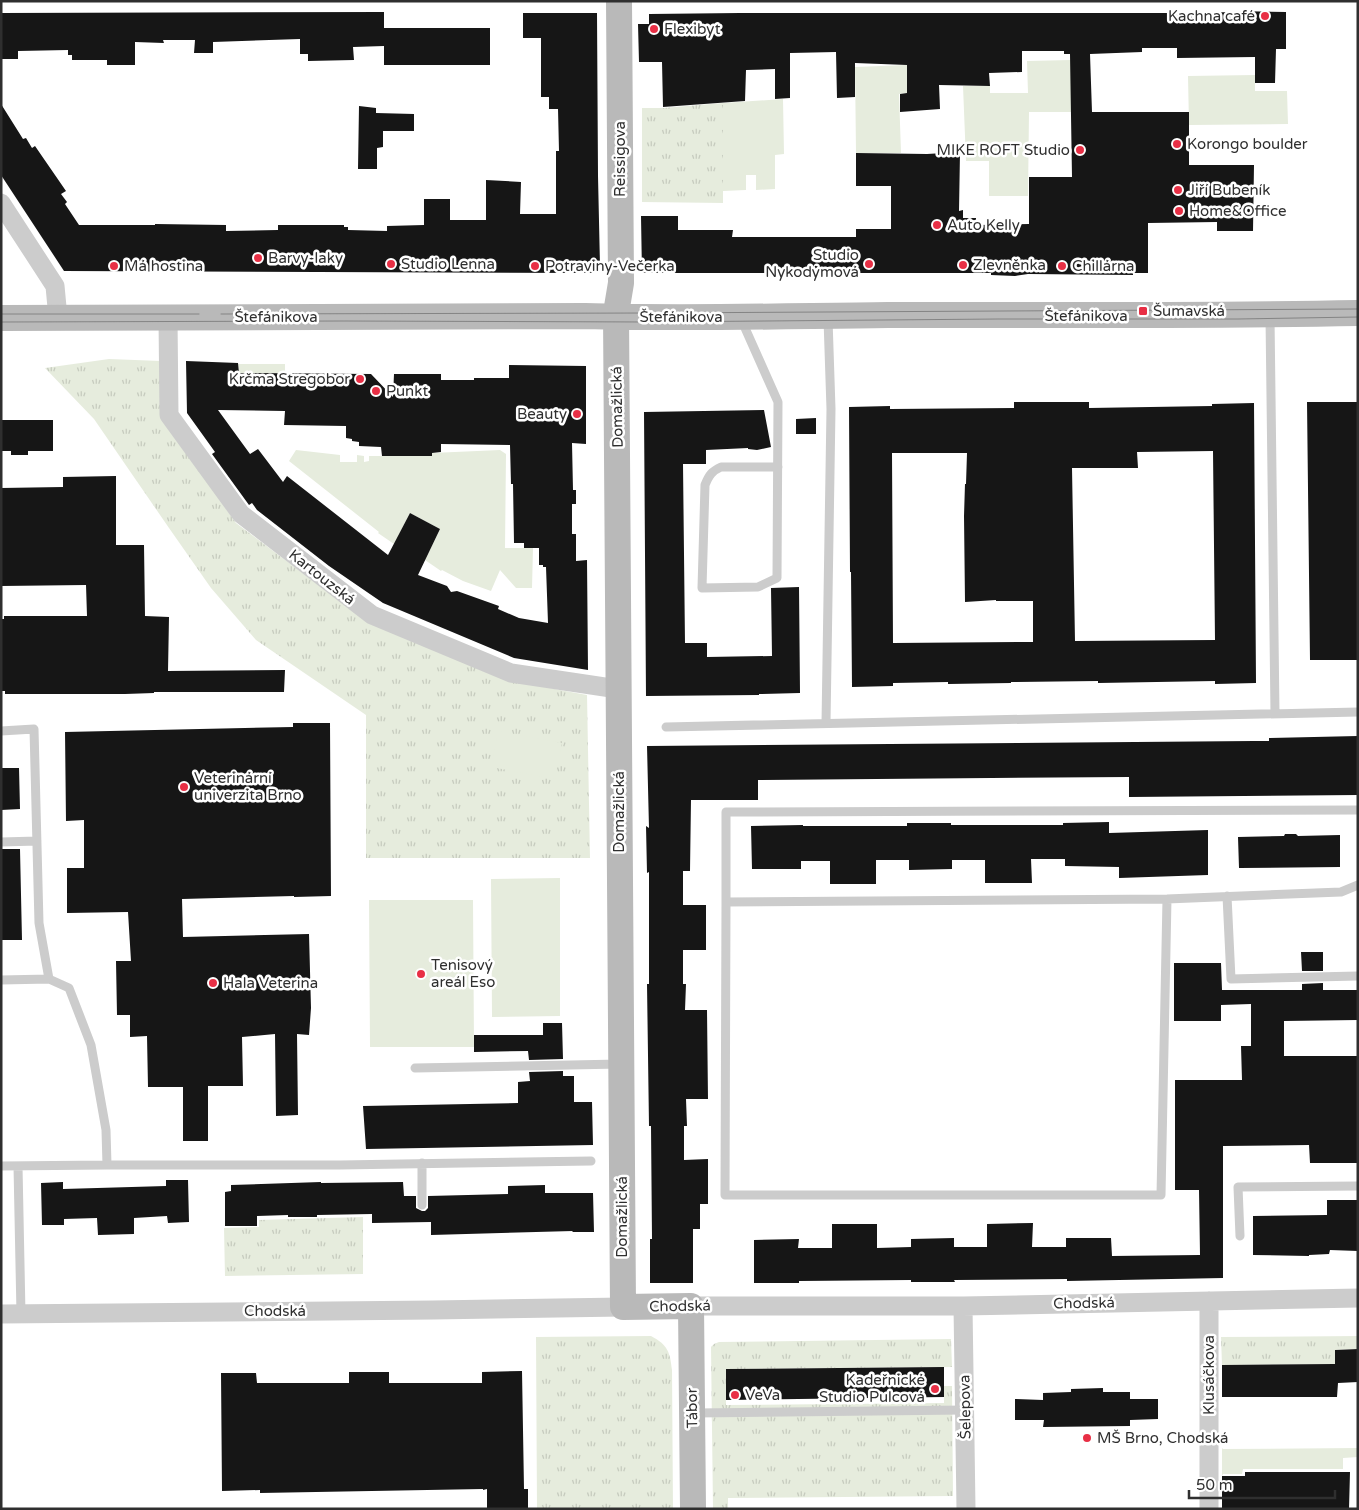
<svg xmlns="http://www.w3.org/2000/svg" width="1359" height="1510" font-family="'Varela Round',sans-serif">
	<defs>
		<pattern id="grass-tufts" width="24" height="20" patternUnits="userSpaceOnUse" patternTransform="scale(1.25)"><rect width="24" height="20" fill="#e6ecdd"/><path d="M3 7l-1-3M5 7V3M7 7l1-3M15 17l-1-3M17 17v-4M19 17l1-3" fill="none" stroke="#c6cbbe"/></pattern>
	</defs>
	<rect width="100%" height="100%" fill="#fff"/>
	<path fill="url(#grass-tufts)" d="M723,103v100l-81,-1v-94h21z
		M109,359l52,2 1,56 74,106 129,97 142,60 80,15 3,163h-224v-143l-110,-75 -45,-52 -42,-60 -75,-109 -49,-51z
		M363,1217v57l-138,2 -1,-48 35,-1v-7z
		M651,1336c17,9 19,16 21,34l1,139h-136l-1,-172z
		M1358,1336v13l-23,1v14l-113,1 -1,-28z
		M951,1339l1,28 -226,2v36l218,-2v-17h8l1,110 -225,2v11h-15l-2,-162 3,-3 5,-2z"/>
	<path fill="#e6ecdd" d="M1071,60l1,52h-43l-1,84h-39v-35h-23l-3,-75h27v7h38l-1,-32z
		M907,65v28l-8,1 2,59h-45l-1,-86z
		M1255,75v16h32l1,33 -99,1 -1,-49z
		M783,99l1,55 -9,1v34l-19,1v-15h-10v15l-23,1v-88z
		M238,364h47v9h-46z
		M296,450l44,5v7h17v-7l7,1v6l5,-1v-5h62l1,-3 68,-3 6,4 -1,94h28l-1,40h-16l-16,-18 -9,21 -28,-10 -21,-11 -1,1 -16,-11 15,-31 -30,-16 -16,31 -16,-11 1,-1 -90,-71z
		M498,731l64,12 -7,36 -64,-12z
		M560,878v138l-68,1 -1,-138z
		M369,900h104l1,147h-104z
		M1222,1448l1,1 135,-1v9l-15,1v11h-100l-1,5h-19l-1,2z"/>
	<path fill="#161616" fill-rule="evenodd" d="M1234,11l52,1v37h-10l-1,34h-20v-26l-78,1v-10h-35v4l-52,2 2,58h97v53h65l-1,66h-36v-9l-69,1v50h-15v2l-105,-1 -13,2 -24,-1v-2h-349l-1,-57h37v14h55l-1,7h124v-8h35v-43h-35v-33l71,1 33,-2 -1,59 4,-1v8h13v7l53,-1v-47h43l-2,-123h-6v-3h-42v21l-33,1 1,13 -51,-1 1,24 -40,3v-18l7,-1v-28l-52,-2v34l-18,1 -1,-46 -46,1v45l-15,1v-30l-29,1 -1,31 -82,6 -1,-45h-23l-1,-38h11v-10l91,-1h447l47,-1z
		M384,12v16h106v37h-106v-19l-31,1 1,13 -46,1v-7h-8v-15l-87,3v11h-19l1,-13h-32l1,3 -29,-1v23h-28v-5h-35v-5h-4v-5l-50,1v8h-17v-46z
		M523,13h74l1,163 2,90 -7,7 -529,-2 -63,-96v-71l22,35 3,-1 6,10 3,-2 31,45 -5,3 6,8 -2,2 14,21h76v-1l71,1v6l52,-1v-5h66v2h4v3l39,1v-5l37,-1v-26h26v21h36v-40l35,2 -1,32h36v-63h3l-1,-42h-9v-12h-8v-59h-18z
		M359,106l17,2v5l38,1v17h-31v16l-6,1v21h-19z
		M186,361l52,2 1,10 132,1 22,23 1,-23h47v6h33v-2h35v-13l77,1v78l-14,-1 1,47h3v14h-4v30h4v27l11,-1 1,110 -74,-12 -131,-55 -54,-37 -72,-56 -5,-7 -3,2 -37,-51 3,-2 -28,-39zM218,410l67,1 -1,14 62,1v12l6,1v2l7,1v4l22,1 1,9h50v-3l9,-1v-8l69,1 1,39h2l1,59h10v5h15v17h4v2h3l2,56 -29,-5 -21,-9 1,-3 -42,-15 -6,1 -4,-6 -29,-11 22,-46 -30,-16 -22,42 -101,-79 -4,6 -25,-33 -8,5z
		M1014,402h75v6l123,-2v-2l42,-1 2,280 -41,1v-3l-117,2v-2l-87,1v1l-63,1v-2l-55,1v3l-41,1 -1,-115h-1l-1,-165 41,-1v3l124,-1zM1213,451l2,189 -140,1 -3,-173h66l-1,-16zM892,453h75l-1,31h-1l-1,32 1,86 31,-2v1h37v41l-140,1z
		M1307,402h51v258h-48z
		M764,410l7,37 -14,3 -9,-1v-1l-42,2v14h-23l2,179h22v14l65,-1 -1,-68 28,-1 1,106 -41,1v1l-113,1 -2,-284z
		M816,418v16h-20v-15z
		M1,420h52v31h-25v4h-17v-4h-10z
		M116,476v69h28l1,71 24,1 -1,54 117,-1 -1,22h-130v1l-29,1h-120v-3h-4v-72h3v-3h83l-1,-31 -85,1v-98l62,-1v-10z
		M293,723h37l1,173 -37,1v-1l-112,3 1,38 126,-3 2,74 -2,27 -12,-1 1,81 -22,1 -1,-82 -33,3 1,49h-35v55h-25v-54h-35l-1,-51 -17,1v-22h-13l-1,-54h15l-3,-49 -61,1v-45h17v-48l-18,1 -1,-89 228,-5z
		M1358,736v59l-229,2v-20l-138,1 -233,2v20h-67l-1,71h-7v34h23v45h-23v34h3l-1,26h22l1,89h-22l1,27h-3v34l24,-1v45h-8v25h-7v54h-43v-44h2l-1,-113h-2l-2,-142h2v-112l-2,1 -1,-47 3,2 -2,-82 607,-5h15v-3z
		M1,768h18l1,41 -19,1z
		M1109,822v11l99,-3v45l-89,3v-11l-54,-1v-7h-34l1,24h-47v-23h-33v9l-43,1v-10h-33v24h-46v-23h-29v8h-49l-1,-43 52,-1v1h104v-3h44v2h112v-2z
		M1285,834h11l2,2 42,-1v32l-101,1 -1,-31 46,-1z
		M1,849h19l2,91h-21z
		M1301,952h22v19h-21z
		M1174,963h47l1,27h80v-6l21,-1v7h35v30l-74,1v35h74v107h-48l-1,-18 -86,1v132l-156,3v-2l-113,1 1,2h-44v-2l-112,1v2h-45v-43l45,-1 -1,9h34v-24h45v24l34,-1v-8l43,-1v9h33v-23l46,-1 -1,24h34v-9h45l1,18 88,-1 -1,-65h-24v-110h67l-1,-34h10v-42l-30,1v16h-47z
		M543,1023h19l1,36 -34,1 -1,-9 -54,1v-17h69z
		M563,1071v5h11v26h18l1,43 -227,4 -3,-43 155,-3v-21l12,-1 -1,-9z
		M166,1180h22l1,42 -21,1 -1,-7 -33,2v16l-36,1 -1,-17 -33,1v6h-22l-1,-42 22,-1v7l103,-3z
		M321,1182v1l82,-1 1,14h12v12l6,3h3l3,-3v-12l80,-2v-8l37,-1v8h48l1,39h-22l1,-1 -142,4v-13l-59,1v-9l-55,1v2h-29v-2l-31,1v10h-32v-34l6,-1v-6z
		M1327,1200h31v51l-28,-1 -1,4 -20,1v1l-56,-1v-39l74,-1z
		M1358,1349v33l-20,1 -1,14h-115v-32l113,-1v-14z
		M944,1367v30l-218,3v-31z
		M522,1371l2,118h4v20h-41v-20l-4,1v-1l-223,4v-3l-38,1 -1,-118h35l1,10h92v-11h40v11h93v-11z
		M1103,1388v4h27v7h28v20l-28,1v6l-87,1 1,-7h-29v-21l28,1v-7l28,-1v-3z
		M1245,1472h105l-1,37h-127v-33h23z"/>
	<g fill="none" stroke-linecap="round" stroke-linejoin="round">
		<path stroke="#ccc" stroke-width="9" d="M1270,317l5,396
			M741,319l37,83 -1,176 -19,9 -56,1 3,-103c4,-10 7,-14 16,-18h57
			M826,723l5,-314 -3,-90
			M666,727l692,-15
			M1,731l33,-2 5,194 10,56 -48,1
			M1,842l36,-1
			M1227,896l4,83 127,-3
			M1167,899l-6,296h-436l1,-293 441,-3 174,-7 17,-7
			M726,902v-90l632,-2
			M49,979l20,9 22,57 15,85 1,35h233l251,-4
			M415,1068l205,-4
			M422,1163v42
			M1,1166l106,-1
			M18,1166l3,148
			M1240,1236l-2,-49 120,-1
			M695,1413l270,-3"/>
		<path stroke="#ccc" stroke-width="19" d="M1,203l54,83 3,32
			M168,318l1,97 72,99 131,101 139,58 107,16
			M1209,1301v208
			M691,1306h272l395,-8
			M963,1306l3,203
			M1,1314l432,-4 190,-3"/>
		<path stroke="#b9b9b9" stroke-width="26" d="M619,1l2,282 -5,30 7,994 68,-1 2,203
			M1,318l584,-2c101,3 202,0 303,-1 156,0 313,1 470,-2"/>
		<path stroke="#848484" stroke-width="1" d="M1,314h198
			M221,314l429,-1 708,-4
			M1,322l343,-1 306,1 349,-3h239l120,-2"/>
	</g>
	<g fill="#e82f45" stroke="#fff" stroke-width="2">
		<circle cx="1265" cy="16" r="5"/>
		<circle cx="654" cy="29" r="5"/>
		<circle cx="1177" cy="144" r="5"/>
		<circle cx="1080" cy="150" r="5"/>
		<circle cx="1178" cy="190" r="5"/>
		<circle cx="1179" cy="211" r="5"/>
		<circle cx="937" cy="225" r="5"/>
		<circle cx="258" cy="258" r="5"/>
		<circle cx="391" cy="264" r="5"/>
		<circle cx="869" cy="264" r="5"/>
		<circle cx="963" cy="265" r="5"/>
		<circle cx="114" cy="266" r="5"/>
		<circle cx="535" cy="266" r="5"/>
		<circle cx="1062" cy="266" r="5"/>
		<rect x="1138" y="306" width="10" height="10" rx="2.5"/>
		<circle cx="360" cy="379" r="5"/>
		<circle cx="376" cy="391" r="5"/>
		<circle cx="577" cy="414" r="5"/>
		<circle cx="184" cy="787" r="5"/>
		<circle cx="421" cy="974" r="5"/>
		<circle cx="213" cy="983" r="5"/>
		<circle cx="935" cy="1389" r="5"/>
		<circle cx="735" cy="1395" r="5"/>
		<circle cx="1087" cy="1438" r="5"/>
	</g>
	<g text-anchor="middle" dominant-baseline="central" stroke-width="5" stroke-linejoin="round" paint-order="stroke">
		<g font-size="15" fill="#2f2f2f" stroke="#fff" text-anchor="start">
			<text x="1255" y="16" text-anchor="end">Kachna café</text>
			<text x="664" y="29">Flexibyt</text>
			<text x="1187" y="144">Korongo boulder</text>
			<text x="1070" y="150" text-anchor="end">MIKE ROFT Studio</text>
			<text x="1188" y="190">Jiří Bubeník</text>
			<text x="1189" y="211">Home&amp;Office</text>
			<text x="947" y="225">Auto Kelly</text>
			<text x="859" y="255" text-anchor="end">Studio<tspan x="859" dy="17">Nykodýmová</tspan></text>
			<text x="268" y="258">Barvy-laky</text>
			<text x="401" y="264">Studio Lenna</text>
			<text x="973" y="265">Zlevněnka</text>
			<text x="124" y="266">Má hostina</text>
			<text x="545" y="266">Potraviny-Večerka</text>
			<text x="1072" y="266">Chillárna</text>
			<text x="1153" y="311">Šumavská</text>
			<text x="350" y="379" text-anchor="end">Krčma Stregobor</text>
			<text x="386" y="391">Punkt</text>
			<text x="567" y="414" text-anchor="end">Beauty</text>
			<text x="194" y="778">Veterinární<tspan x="194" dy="17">univerzita Brno</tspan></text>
			<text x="431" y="965">Tenisový<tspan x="431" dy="17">areál Eso</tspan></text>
			<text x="223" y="983">Hala Veterina</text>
			<text x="925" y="1380" text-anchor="end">Kadeřnické<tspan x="925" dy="17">Studio Pulcová</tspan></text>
			<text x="745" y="1395">VeVa</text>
			<text x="1097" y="1438">MŠ Brno, Chodská</text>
		</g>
		<g font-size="15" fill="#2f2f2f" stroke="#fff">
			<text transform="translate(620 159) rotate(-90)">Reissigova</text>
			<text x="1086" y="316">Štefánikova</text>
			<text x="276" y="317">Štefánikova</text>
			<text x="681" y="317">Štefánikova</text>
			<text transform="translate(617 407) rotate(-91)">Domažlická</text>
			<text transform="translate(322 577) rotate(38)">Kartouzská</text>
			<text transform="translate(619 812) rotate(-90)">Domažlická</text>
			<text transform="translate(622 1217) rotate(-90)">Domažlická</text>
			<text transform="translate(1084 1303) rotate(-1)">Chodská</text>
			<text transform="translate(680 1306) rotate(-1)">Chodská</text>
			<text x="275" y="1311">Chodská</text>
			<text transform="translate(1209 1375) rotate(-90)">Klusáčkova</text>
			<text transform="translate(965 1407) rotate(-91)">Šelepova</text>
			<text transform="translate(692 1408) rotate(-91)">Tábor</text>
		</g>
	</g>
	<rect width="1359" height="1510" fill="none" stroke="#2f2f2f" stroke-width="5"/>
	<path d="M1189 1490v8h146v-8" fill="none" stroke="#2f2f2f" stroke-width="2.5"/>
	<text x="1196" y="1490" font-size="15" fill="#2f2f2f" stroke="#ffffff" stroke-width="4" paint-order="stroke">50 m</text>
</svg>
